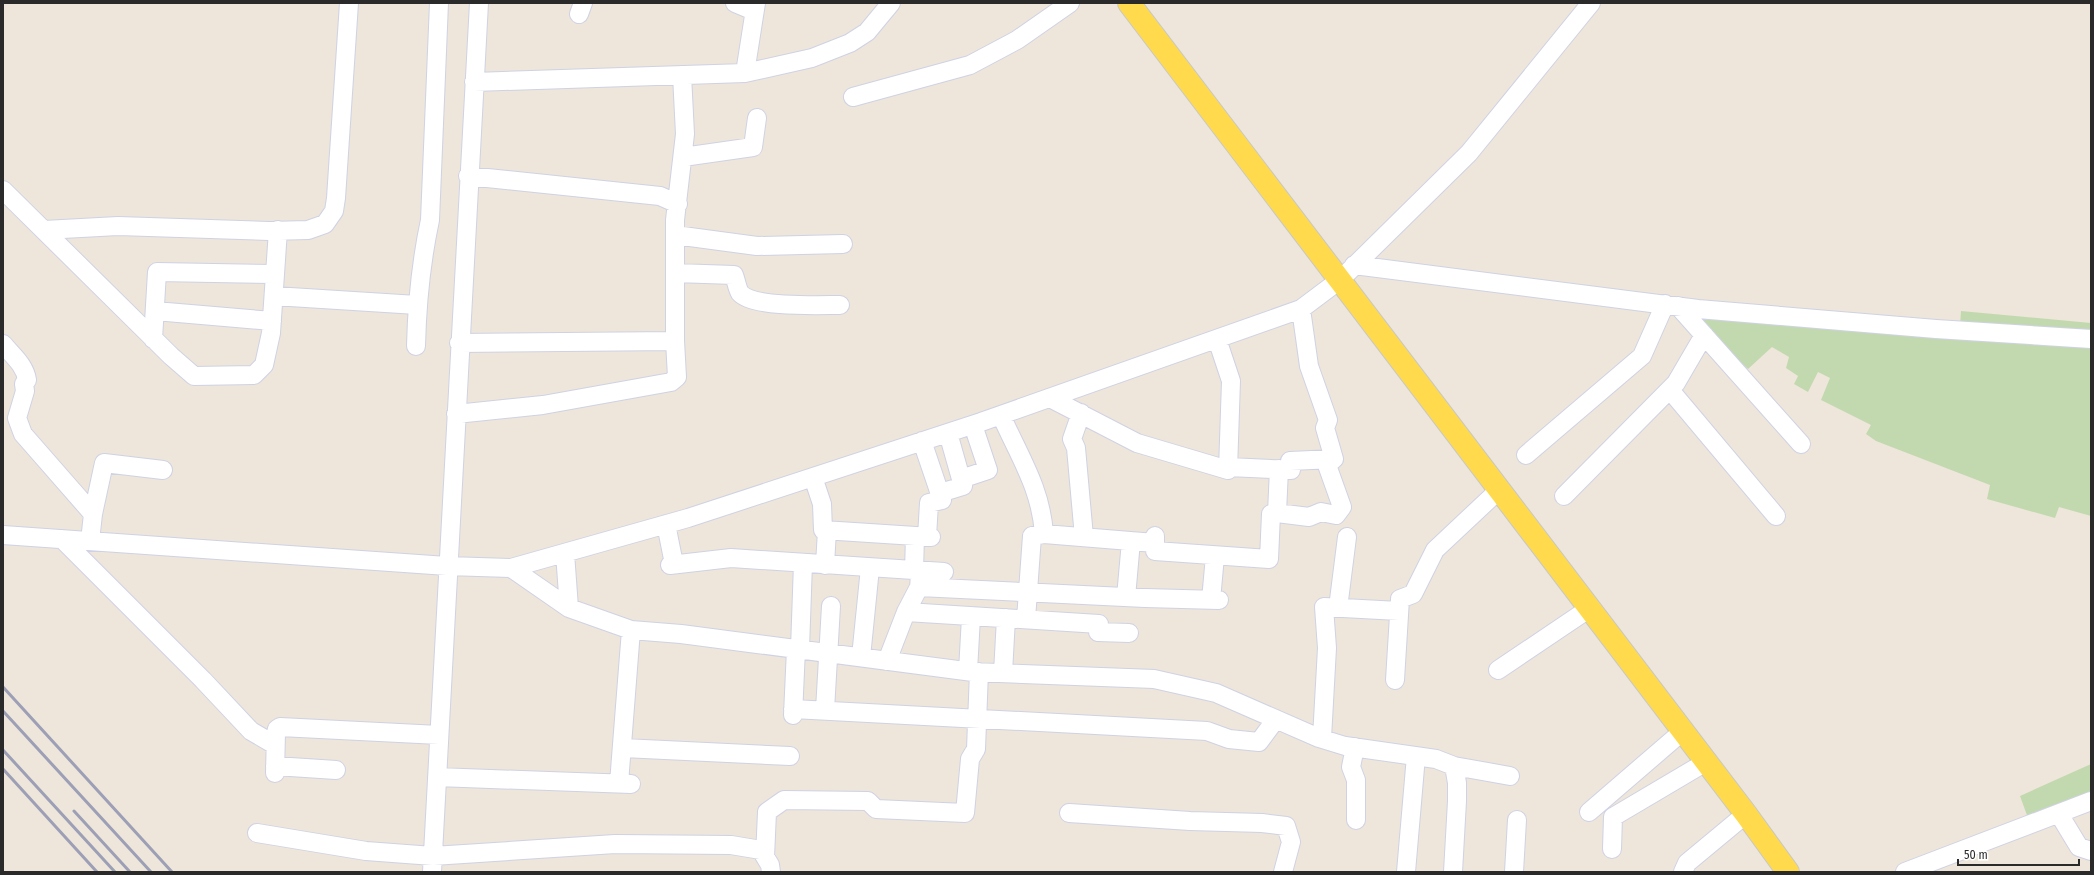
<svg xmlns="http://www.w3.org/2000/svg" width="2094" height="875" font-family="'Fira Sans Condensed',sans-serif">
	<rect width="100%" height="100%" fill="#eee6da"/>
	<path fill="#c2d9af" d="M1704,303l256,23 1,-15 130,12v193l-32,-9 -4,11 -68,-19 3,-14 -114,-44 -10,-7 5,-9 -50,-25 9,-22 -12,-6 -10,20 -14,-8 4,-8 -12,-8 3,-11 -17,-10 -24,22 -45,-41z
		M2091,764v28l-63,26 -8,-22z"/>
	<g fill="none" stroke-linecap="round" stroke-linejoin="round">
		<defs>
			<path id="minor" d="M735,3l19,8
				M579,14l4,-11
				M745,73l11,-70
				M474,82l271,-9 67,-15 38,-15 17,-11 24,-29
				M853,97l117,-32 47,-25 53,-37
				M683,157l70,-10 4,-29
				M468,176l192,20 18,8
				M3,190l168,166 23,20 60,-1 10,-10 7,-32 7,-103
				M44,230l74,-4 151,5 39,-1 17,-6 9,-13 2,-13 13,-195
				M675,235l82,11 86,-2
				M1354,265l344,44 238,20 155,10
				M675,273l59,2c2,5 3,13 6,18 13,15 80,12 100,12
				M274,296l143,9
				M1678,306l123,138
				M155,311l117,10
				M153,339l4,-67 118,2
				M459,343l216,-2
				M3,344c9,11 22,21 24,36l-3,4 1,7 -8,27 6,16 70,80
				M416,346c1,-43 5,-84 14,-126l9,-217
				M1670,390l106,126
				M1050,398l87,45 91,27 3,-89 -14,-42
				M1081,413l-9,26 4,9 8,89
				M456,414l87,-9 128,-23 6,-5 -2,-36v-121l10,-86 -3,-59
				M1001,415c18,41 40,73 43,119
				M922,441l20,59 -13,3 -2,34
				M1526,455l116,-99 23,-52
				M1228,467l63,3 -1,-9 44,-2
				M813,477l9,27 1,26 108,7
				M961,479l27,-9 -15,-45
				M940,493l23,-7 -15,-53
				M1564,496l112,-113 28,-48
				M1277,513l32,4 12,-5 15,3 6,-8 -15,-42 7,-6 -9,-31 3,-8 -19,-54 -8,-57
				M666,524l8,40
				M3,535l444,31 64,2 177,-50 293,-96 320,-113 40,-30 128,-126 122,-150
				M1155,536v15l114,8 2,-45 6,-1 2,-44
				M62,539l141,141 48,51 24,14
				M90,541l3,-27 11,-51 59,7
				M565,553l4,55
				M670,565l61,-7 213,14
				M825,565l2,-35
				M511,568l58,40 62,22 50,4 292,38 181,7 62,14 103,45 26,8 91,13 18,7 3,17v18l-4,71
				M914,571l1,-35
				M919,587l226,11 74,2
				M1126,597l5,-56
				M1211,600l4,-44
				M1338,608l9,-71
				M906,612l193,12 -1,8 31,1
				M1026,619l6,-83 12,-2 111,9
				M800,649l3,-86
				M861,657l9,-89
				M887,661l19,-49 13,-25 1,-11
				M1498,670l92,-62
				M968,671l3,-54
				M1003,673l3,-55
				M1395,680l5,-81 13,-5 22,-44 65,-61
				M793,709l414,22 22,8 30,3 17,-23
				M825,710l6,-104
				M793,715l3,-66
				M1322,738l5,-90 -3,-41 75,4
				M1355,747l-4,20 5,13v40
				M623,748l167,8
				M275,766l61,4
				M1454,766l56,10
				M275,773l1,-40 1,-4 3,-2 159,8
				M437,777l194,7
				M619,783l12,-153
				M1589,812l94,-81
				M1069,813l121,8 72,2 24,3 5,16 -8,30
				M2059,814l20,33 12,4
				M257,833l109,18 67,5 182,-12 116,1 30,5 9,15 1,7
				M1612,849l1,-32 93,-55
				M765,857l2,-45 17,-12 84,1 8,8 89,4 5,-54 6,-10 3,-77
				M432,872l47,-869
				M1406,872l10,-116
				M1514,872l3,-52
				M1683,872l4,-9 59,-49
				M1905,872l186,-71"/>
			<path id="primary" d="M1129,3l617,811 42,58"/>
		</defs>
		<use href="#minor" stroke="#cfd2e4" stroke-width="20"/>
		<use href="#primary" stroke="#c8c8c8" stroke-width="24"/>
		<use href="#minor" stroke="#fff" stroke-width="18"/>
		<use href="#primary" stroke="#ffda4d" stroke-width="22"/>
		<path stroke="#9c9fb6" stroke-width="3" d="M3,687l169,185
			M3,711l148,161
			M3,750l112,122
			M3,769l94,103
			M74,811l56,61"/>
	</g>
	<rect width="2094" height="875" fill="none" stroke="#2a2a2a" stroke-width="8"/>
	<path d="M1958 859v6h121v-6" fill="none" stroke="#2a2a2a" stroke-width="2"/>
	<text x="1964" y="859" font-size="12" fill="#2a2a2a" stroke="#ffffff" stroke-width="3" paint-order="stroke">50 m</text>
</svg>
